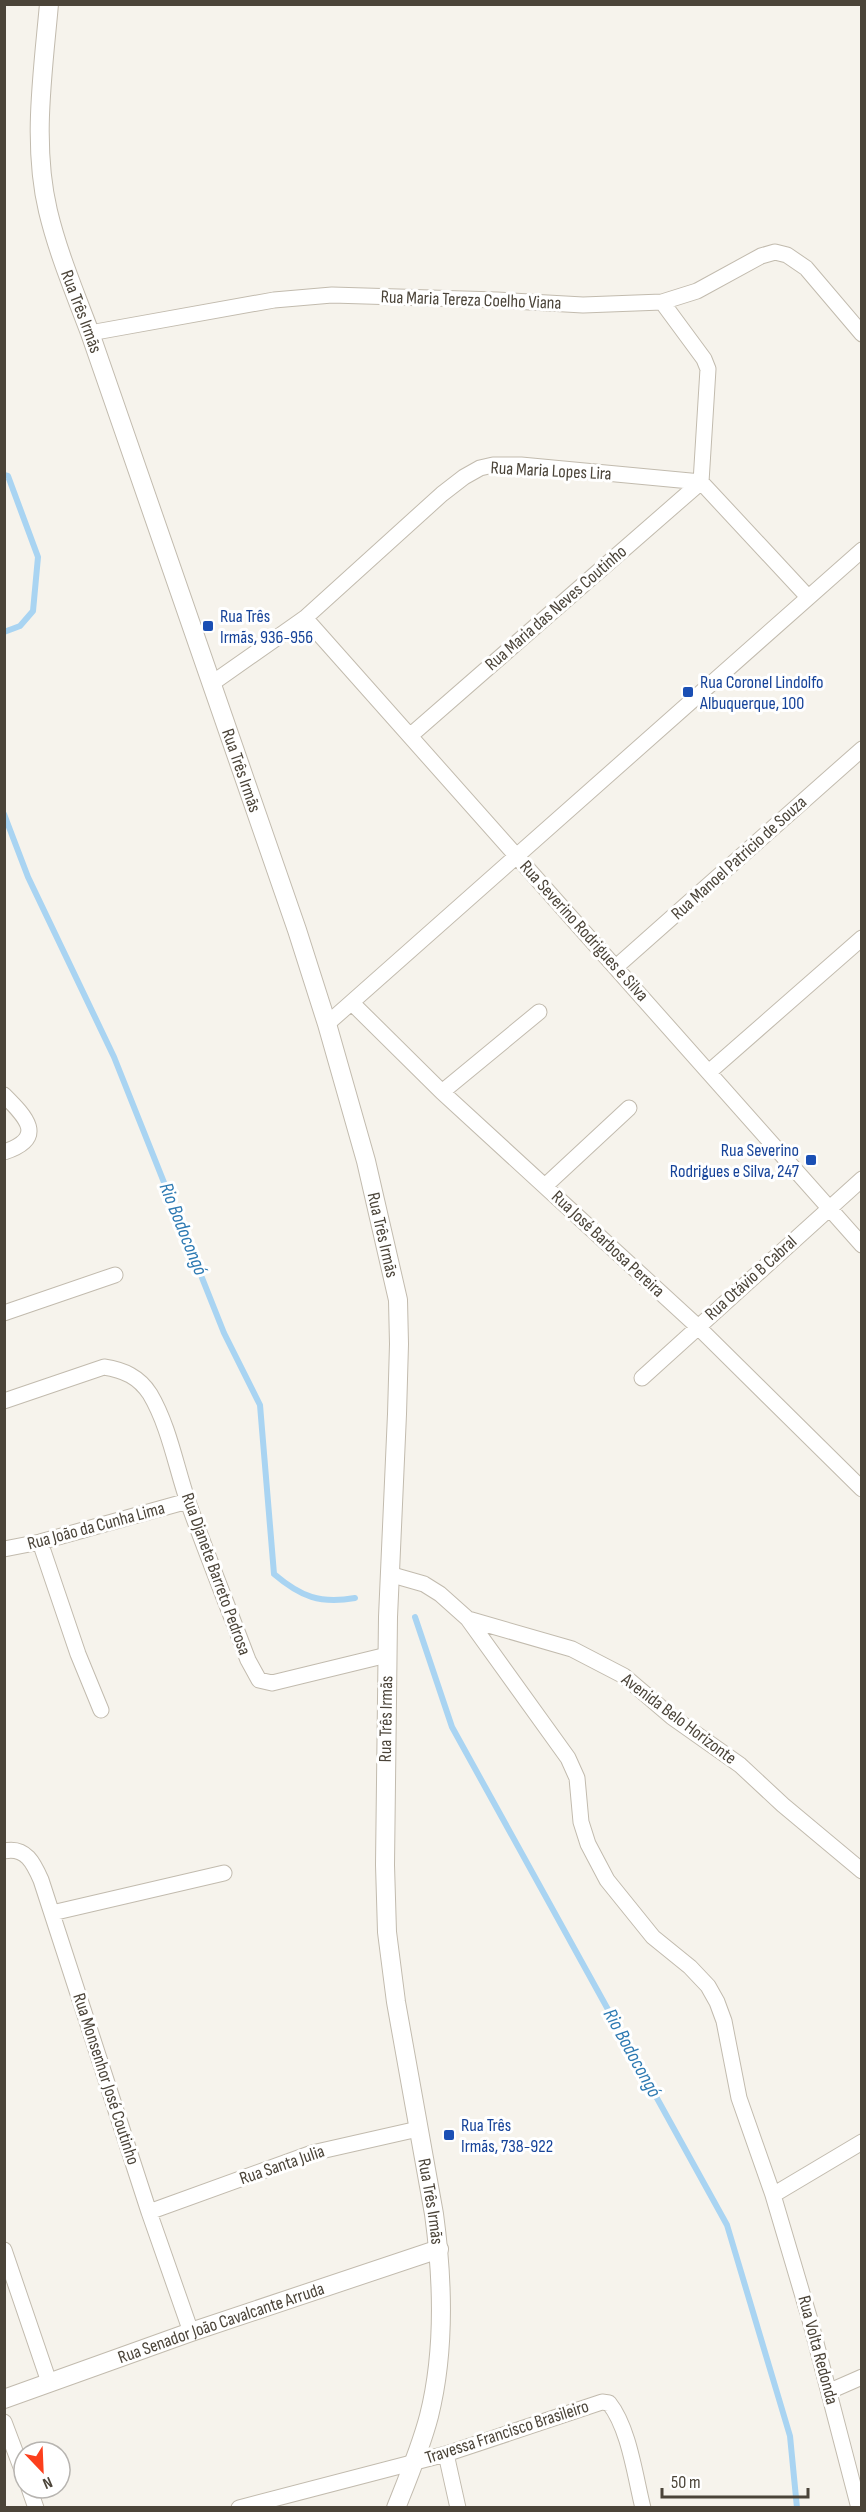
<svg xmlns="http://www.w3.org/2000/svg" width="866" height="2512" font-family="'Sofia Sans Condensed',sans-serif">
	<rect width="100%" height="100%" fill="#f6f3ec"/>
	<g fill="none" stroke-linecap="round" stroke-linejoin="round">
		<path stroke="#a9d4f2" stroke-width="6" d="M4,475l4,1 30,81 -5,54 -13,15 -16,6
			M4,814l24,63 86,180 110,276 36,72 14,169c27,23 46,30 81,24
			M415,1617l37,110 275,498 63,211 7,72"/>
		<defs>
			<path id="minor" d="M90,333l184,-33 58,-5 165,5 86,5 79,-3 35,-11 64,-35 14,-4 12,3 19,13 56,66
				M305,618l557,627
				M211,684l94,-66 137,-124 22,-17 16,-9 13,-3h28l180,17 107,115
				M411,735l290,-253 7,-113 -4,-10 -42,-57
				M616,967l246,-218
				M352,1003l90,89 255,234 165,163
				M327,1024l535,-474
				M709,1072l153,-134
				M442,1092l97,-80
				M4,1095c22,22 43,43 0,57
				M545,1186l84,-78
				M4,1313l111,-38
				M642,1378l220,-199
				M4,1401l100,-34c20,3 35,10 46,27 19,32 26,73 38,108 19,53 40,105 60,158l11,20 13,3 115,-28
				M40,1542l38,112 23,56
				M4,1549l36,-7 148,-41
				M389,1574l35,10 16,10 28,25 100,139 9,20 4,44 7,22 19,36 46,57 37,30 18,19 9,16 7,19 15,77 34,97 37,125 49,188
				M468,1619l104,30 52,27 48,41 68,48 43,40 79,66
				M4,1851c22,-5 30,13 37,29l108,332 42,120
				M52,1913l172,-40
				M773,2195l89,-53
				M149,2212l163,-59 106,-24
				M4,2250l45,132
				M830,2391l32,-14
				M4,2422l20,53
				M446,2454l12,54
				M29,2488l7,20
				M239,2508l207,-54 156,-52 7,1c20,25 26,73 34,105"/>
			<g id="tertiary">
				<path id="s1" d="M49,4c-6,68 -17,140 -1,207 10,42 27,82 42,122l207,597 30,94 39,137 32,139 1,44 -2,70 -9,203 -3,248 2,67 9,70 38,212c9,66 11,138 -5,202 -8,31 -21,62 -33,92"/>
				<path id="s2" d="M4,2399l187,-67 248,-83"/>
			</g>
		</defs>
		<use href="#minor" stroke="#c2bbae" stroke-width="17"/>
		<use href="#tertiary" stroke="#c2bbae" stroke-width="20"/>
		<use href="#minor" stroke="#fff" stroke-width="15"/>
		<use href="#tertiary" stroke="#fff" stroke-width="18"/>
	</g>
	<g fill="#1a4fb4" stroke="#fff" stroke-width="2">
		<rect x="202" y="620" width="12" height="12" rx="3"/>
		<rect x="682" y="686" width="12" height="12" rx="3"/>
		<rect x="805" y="1154" width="12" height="12" rx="3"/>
		<rect x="443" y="2129" width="12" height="12" rx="3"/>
	</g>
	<g text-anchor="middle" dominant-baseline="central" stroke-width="6" stroke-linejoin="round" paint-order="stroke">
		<g font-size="18" fill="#4b4439" stroke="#fff">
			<text transform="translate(471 300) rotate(2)">Rua Maria Tereza Coelho Viana</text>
			<text stroke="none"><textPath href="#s1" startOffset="314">Rua Três Irmãs</textPath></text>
			<text transform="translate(551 471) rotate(3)">Rua Maria Lopes Lira</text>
			<text transform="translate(556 608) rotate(-41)">Rua Maria das Neves Coutinho</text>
			<text stroke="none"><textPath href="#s1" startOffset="800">Rua Três Irmãs</textPath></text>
			<text transform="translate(739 858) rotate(-42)">Rua Manoel Patricio de Souza</text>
			<text transform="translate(584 931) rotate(48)">Rua Severino Rodrigues e Silva</text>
			<text stroke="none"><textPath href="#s1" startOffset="1286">Rua Três Irmãs</textPath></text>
			<text transform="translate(608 1244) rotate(43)">Rua José Barbosa Pereira</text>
			<text transform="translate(751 1278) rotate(-42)">Rua Otávio B Cabral</text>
			<text transform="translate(96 1526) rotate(-15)">Rua João da Cunha Lima</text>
			<text transform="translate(216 1574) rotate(70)">Rua Djanete Barreto Pedrosa</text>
			<text transform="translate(386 1719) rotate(-89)">Rua Três Irmãs</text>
			<text transform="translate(679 1719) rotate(37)">Avenida Belo Horizonte</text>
			<text transform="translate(106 2079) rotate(72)">Rua Monsenhor José Coutinho</text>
			<text transform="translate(282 2165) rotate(-19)">Rua Santa Julia</text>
			<text stroke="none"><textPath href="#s1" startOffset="2258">Rua Três Irmãs</textPath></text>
			<text stroke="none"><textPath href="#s2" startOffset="230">Rua Senador João Cavalcante Arruda</textPath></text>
			<text transform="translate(818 2350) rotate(75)">Rua Volta Redonda</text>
			<text transform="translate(507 2432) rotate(-18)">Travessa Francisco Brasileiro</text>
		</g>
		<g font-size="18" fill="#164399" stroke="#fff" text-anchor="start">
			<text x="220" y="616">Rua Três<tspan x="220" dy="21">Irmãs, 936-956</tspan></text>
			<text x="700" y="682">Rua Coronel Lindolfo<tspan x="700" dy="21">Albuquerque, 100</tspan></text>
			<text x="799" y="1150" text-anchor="end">Rua Severino<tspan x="799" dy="21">Rodrigues e Silva, 247</tspan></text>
			<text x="461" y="2125">Rua Três<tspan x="461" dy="21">Irmãs, 738-922</tspan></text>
		</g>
		<g font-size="20" font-style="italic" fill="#2e7ab2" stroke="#fff">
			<text transform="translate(183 1229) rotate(68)">Rio Bodocongó</text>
			<text transform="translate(632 2053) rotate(61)">Rio Bodocongó</text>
		</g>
	</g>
	<rect width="866" height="2512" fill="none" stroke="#4b4439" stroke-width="12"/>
	<g transform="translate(42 2470) rotate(157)"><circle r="28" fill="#ffffff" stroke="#b7b4b0" stroke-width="1.5"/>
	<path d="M0-4.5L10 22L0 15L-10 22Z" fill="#fc3f1d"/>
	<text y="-9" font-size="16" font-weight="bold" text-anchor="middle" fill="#4b4439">N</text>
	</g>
	<path d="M662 2488v9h146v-9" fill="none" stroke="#4b4439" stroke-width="3"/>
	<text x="671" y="2488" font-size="18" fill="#4b4439" stroke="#ffffff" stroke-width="4.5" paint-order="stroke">50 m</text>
</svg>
